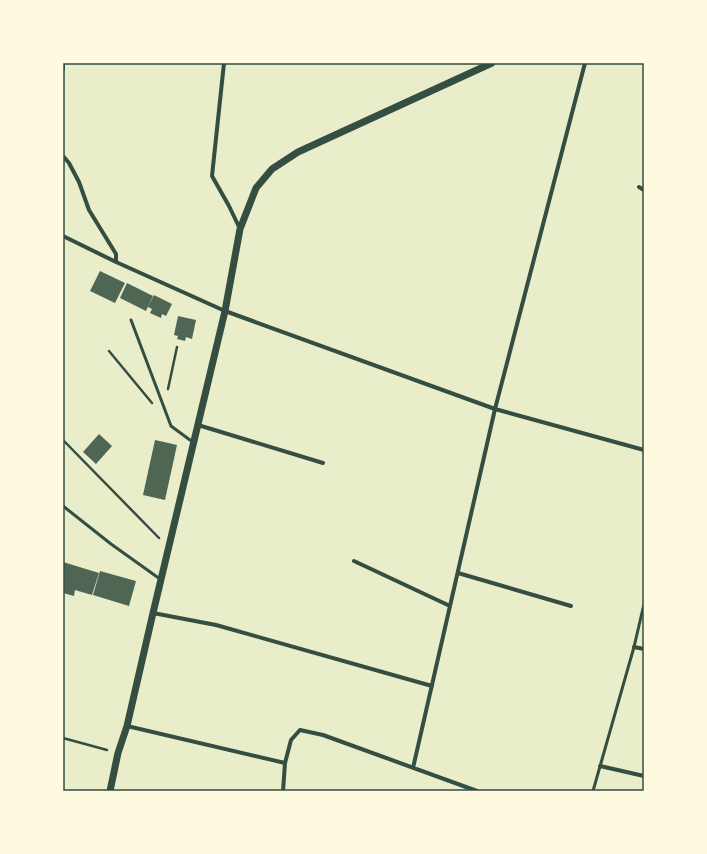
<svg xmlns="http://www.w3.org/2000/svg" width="707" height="854" font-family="Jost,sans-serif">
	<rect width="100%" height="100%" fill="#e9edc9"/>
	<path fill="#4f6655" d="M100,271l25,12 -10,20 -25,-12z
		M127,283l26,13 -7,15 -26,-13z
		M154,295l18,9 -6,12 -4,-2 -1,4 -11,-5 2,-4 -4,-2z
		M178,316l18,4 -4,19 -6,-2 -1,4 -8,-2 1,-3 -4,-1z
		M99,434l13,12 -16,18 -13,-12z
		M155,440l22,5 -12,55 -22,-5z
		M63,562l36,11 -7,22 -17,-5 -1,6 -11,-3z
		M100,571l36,10 -7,25 -36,-11z"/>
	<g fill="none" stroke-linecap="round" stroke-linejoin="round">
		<path stroke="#344e41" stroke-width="2.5" d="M109,351l43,52
			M168,389l9,-42
			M63,440l96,98
			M63,738l44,12"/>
		<path stroke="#344e41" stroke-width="3" d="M131,320l40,106 23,17
			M63,506l48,38 49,35
			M593,791l41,-144 10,-43"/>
		<path stroke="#344e41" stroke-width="4" d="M224,63l-12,113 17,30 11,23
			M63,65v4
			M63,156l6,7 10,19 10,28 27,44v8
			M639,187l5,3
			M63,236l53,26 109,49 270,98 149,41
			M198,425l125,38
			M354,561l96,45
			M458,573l113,33
			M153,613l63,12 216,61
			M634,647l10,2
			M127,726l158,37
			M600,766l44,10
			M413,768l82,-359 90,-346
			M283,791l2,-28 6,-23 9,-10 23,5 154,56"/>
		<path stroke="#344e41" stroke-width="7" d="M110,791l8,-38 9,-27 26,-113 72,-302 15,-82 16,-41 16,-19 26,-17 194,-89"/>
	</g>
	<rect width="707" height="854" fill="none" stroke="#fefae0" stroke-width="128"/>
	<rect x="64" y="64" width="579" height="726" fill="none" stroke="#344e41" stroke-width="1.5"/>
</svg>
